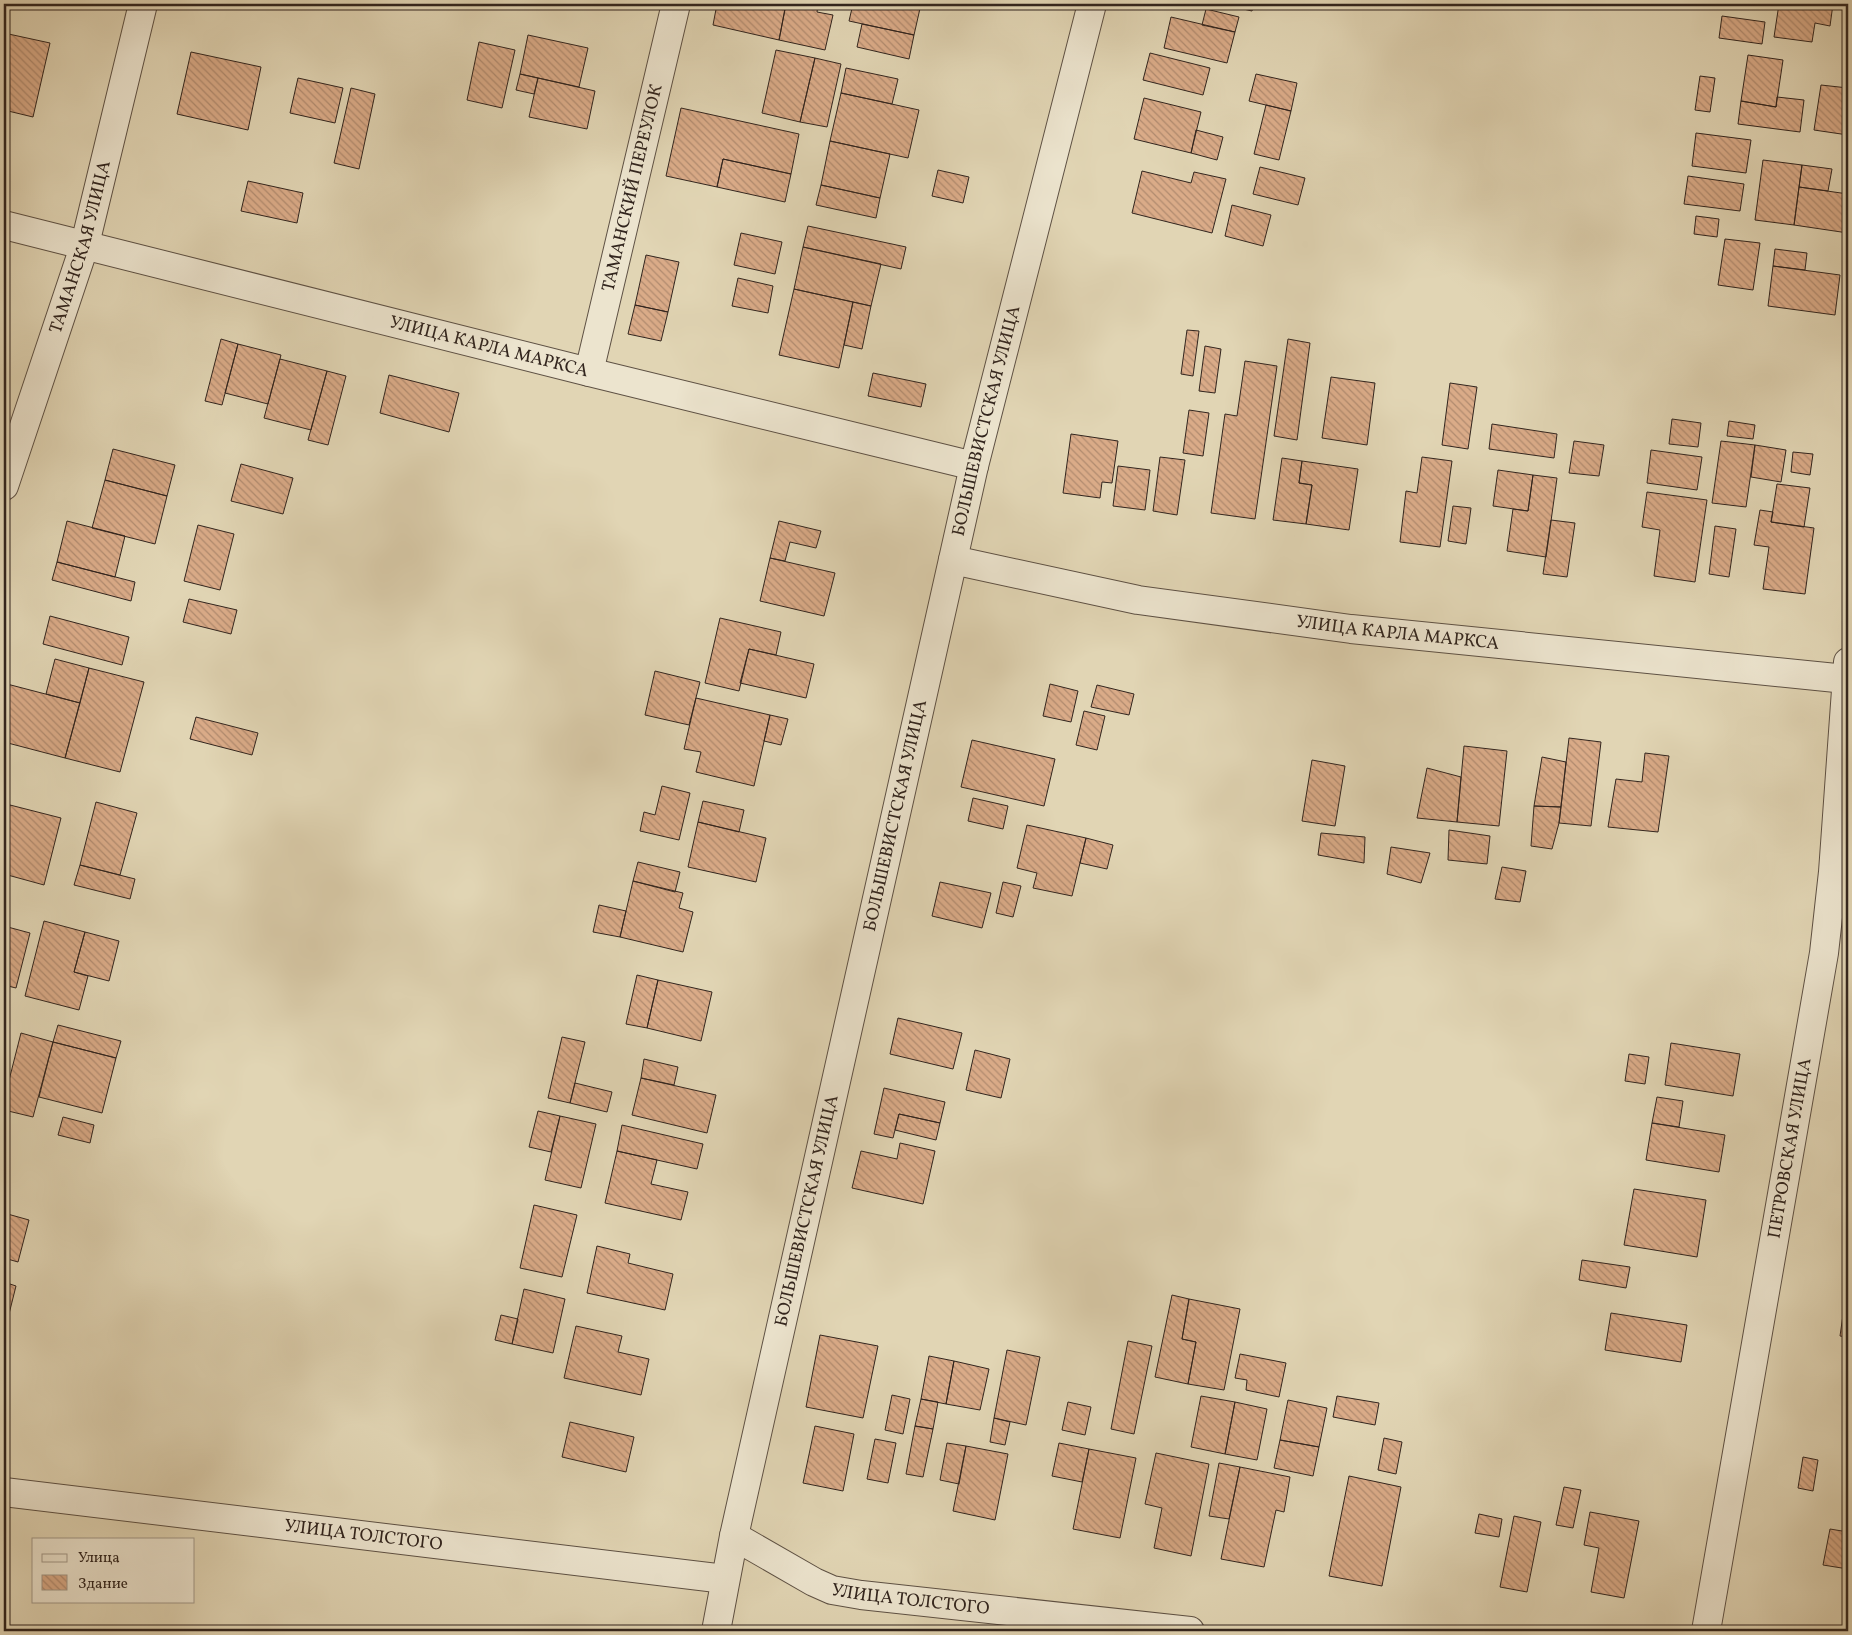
<svg xmlns="http://www.w3.org/2000/svg" width="1852" height="1635" font-family="Vollkorn,serif">
	<defs>
		<pattern id="building-back-hatch" width="6" height="6" patternUnits="userSpaceOnUse" patternTransform="scale(1.25)"><rect width="6" height="6" fill="#daab88"/><path d="M-1 5l2 2M0 0l6 6M5-1l2 2" fill="none" stroke="#b18b6f"/></pattern>
	</defs>
	<rect width="100%" height="100%" fill="#e1d5b4"/>
	<filter id="stains"><feTurbulence type="fractalNoise" baseFrequency=".004" numOctaves="4"/><feColorMatrix values="0 0 0 0 .2 0 0 0 0 .09 0 0 0 0 .02 0 0 0 .5 -.17"/></filter>
	<radialGradient id="worn" r=".72"><stop offset=".6" stop-color="#630" stop-opacity="0"/><stop offset="1" stop-color="#630" stop-opacity=".3"/></radialGradient>
	<path fill="url(#building-back-hatch)" stroke="#32251e" d="M717,4h69l-7,36 -66,-15z
		M786,4h32l-1,8 16,3 -8,35 -46,-10z
		M853,4h68l-7,31 -65,-14z
		M1230,4h24l-2,7 -22,-5z
		M1779,4h54l-3,22 -15,-3 -3,19 -38,-5z
		M1206,9l33,8 -4,15 -33,-7z
		M1722,16l43,6 -3,22 -43,-6z
		M1171,17l64,15 -8,31 -63,-15z
		M862,24l52,11 -5,24 -52,-12z
		M4,33l46,10 -17,74 -29,-7z
		M528,35l60,13 -9,39 -59,-13z
		M479,42l36,8 -13,58 -35,-8z
		M776,50l39,8 -15,64 -38,-9z
		M191,52l70,15 -13,63 -71,-16z
		M1150,53l60,15 -7,27 -60,-15z
		M1748,55l35,5 -7,47 -35,-6z
		M815,58l26,6 -14,63 -27,-5z
		M846,68l52,11 -6,25 -51,-11z
		M520,74l18,4 -4,16 -18,-4z
		M1256,74l41,9 -6,28 -42,-10z
		M1700,76l15,2 -5,34 -15,-2z
		M298,78l45,10 -8,35 -45,-10z
		M538,78l57,13 -8,38 -58,-12z
		M1821,85l27,3v47l-34,-5z
		M351,88l24,6 -16,75 -25,-6z
		M841,93l78,17 -11,48 -78,-17z
		M1777,97l27,3 -4,32 -62,-8 3,-23 35,6z
		M1144,98l57,14 -10,41 -57,-14z
		M1266,105l25,6 -12,49 -25,-6z
		M681,108l118,26 -8,40 -68,-15 -6,28 -51,-11z
		M1196,130l27,7 -6,23 -26,-7z
		M1696,133l55,7 -5,33 -54,-7z
		M830,141l60,13 -10,44 -59,-13z
		M723,159l68,15 -6,28 -68,-15z
		M1763,160l39,5 -8,60 -39,-5z
		M1802,165l30,4 -4,22 -29,-4z
		M1260,167l45,11 -7,27 -45,-11z
		M938,170l31,7 -6,26 -31,-7z
		M1142,171l49,12 3,-11 32,7 -14,54 -80,-20z
		M1688,176l56,8 -4,27 -56,-7z
		M248,181l55,12 -6,30 -56,-12z
		M821,185l59,13 -4,20 -60,-13z
		M1799,187l49,7v39l-54,-8z
		M1232,205l39,10 -8,31 -38,-10z
		M1696,216l23,3 -2,18 -23,-3z
		M808,226l98,21 -5,22 -98,-22z
		M741,233l41,9 -7,32 -41,-9z
		M1725,239l35,4 -7,47 -35,-5z
		M803,247l78,17 -10,42 -77,-17z
		M1775,249l32,4 -2,17 -32,-4z
		M646,255l33,7 -11,50 -33,-7z
		M1773,266l67,9 -5,40 -67,-9z
		M738,278l35,8 -5,27 -36,-7z
		M794,289l59,13 -14,66 -60,-13z
		M853,302l18,4 -9,43 -18,-4z
		M635,305l33,7 -7,29 -33,-7z
		M1187,330l12,1 -6,45 -12,-2z
		M221,339l17,5 -16,61 -17,-4z
		M1288,339l22,4 -13,97 -23,-4z
		M238,344l43,11 -13,49 -43,-11z
		M1205,346l16,3 -6,44 -16,-2z
		M280,359l47,12 -16,59 -47,-12z
		M1245,361l32,5 -22,153 -44,-6 14,-99 12,2z
		M327,371l19,5 -18,69 -20,-5z
		M873,373l53,11 -5,23 -53,-11z
		M389,375l70,18 -10,39 -69,-19z
		M1331,377l44,6 -8,62 -45,-7z
		M1450,383l27,4 -9,62 -26,-4z
		M1189,410l20,3 -6,43 -20,-3z
		M1672,419l29,4 -3,24 -29,-3z
		M1729,421l26,4 -2,14 -26,-3z
		M1492,424l65,10 -3,24 -65,-9z
		M1071,434l47,7 -6,42 -10,-1 -2,16 -37,-5z
		M1574,441l30,4 -5,31 -30,-3z
		M1721,441l34,4 -9,62 -34,-4z
		M1755,445l31,5 -5,32 -30,-5z
		M113,449l62,16 -8,31 -62,-16z
		M1651,450l51,7 -5,33 -50,-7z
		M1793,452l20,2 -3,21 -19,-3z
		M1160,457l25,3 -8,55 -24,-4z
		M1422,457l30,4 -12,86 -40,-5 6,-51 11,2z
		M1282,458l20,3 -3,22 13,2 -6,39 -33,-4z
		M1302,461l56,8 -9,61 -43,-6 6,-39 -13,-2z
		M241,464l52,14 -10,36 -52,-13z
		M1118,466l32,4 -5,40 -32,-4z
		M1498,470l35,5 -5,36 -35,-5z
		M1533,475l24,3 -11,79 -39,-6 6,-42 15,2z
		M105,480l62,16 -12,48 -63,-16z
		M1777,484l33,4 -6,39 -33,-5z
		M1647,492l60,8 -12,82 -41,-6 6,-46 -18,-3z
		M1453,506l18,2 -5,36 -18,-3z
		M1760,510l13,2 -2,10 43,6 -9,66 -42,-5 6,-42 -15,-2z
		M1551,520l24,3 -8,54 -24,-3z
		M67,521l58,15 -10,41 -58,-15z
		M779,521l42,10 -5,17 -26,-6 -5,19 -15,-3z
		M198,525l36,9 -14,56 -36,-9z
		M1715,526l21,3 -7,48 -20,-3z
		M770,558l65,15 -11,43 -64,-15z
		M57,562l78,20 -4,19 -79,-21z
		M189,599l48,11 -6,24 -48,-12z
		M50,616l79,21 -7,28 -79,-21z
		M720,618l61,14 -5,23 -27,-6 -10,42 -34,-8z
		M749,649l65,15 -8,34 -66,-15z
		M55,659l34,9 -9,35 -34,-9z
		M89,668l55,14 -24,90 -55,-14z
		M655,671l45,11 -11,43 -44,-10z
		M7,684l73,19 -15,55 -61,-16v-47z
		M1050,684l28,7 -7,31 -28,-6z
		M1097,685l37,9 -5,21 -38,-8z
		M696,698l74,17 -16,71 -58,-14 5,-20 -17,-3z
		M1084,711l21,5 -8,34 -21,-5z
		M770,715l18,4 -7,26 -17,-4z
		M196,717l62,16 -6,22 -62,-16z
		M1569,738l32,4 -10,84 -32,-3z
		M972,740l83,19 -11,47 -83,-19z
		M1464,746l43,5 -8,75 -42,-4z
		M1645,753l24,3 -11,76 -50,-5 8,-48 26,3z
		M1542,757l24,5 -5,45 -27,-1z
		M1312,760l33,6 -10,60 -33,-5z
		M1427,768l34,9 -4,45 -40,-4z
		M662,786l28,7 -11,47 -39,-9 4,-19 11,3z
		M973,798l35,8 -5,23 -35,-8z
		M703,801l41,9 -5,22 -41,-10z
		M96,802l41,11 -17,62 -40,-10z
		M10,805l51,13 -17,67 -40,-11v-55l2,1z
		M1534,806l27,1 -2,16 -7,26 -21,-3z
		M698,822l68,16 -10,44 -68,-15z
		M1027,825l59,13 -14,58 -39,-8 4,-15 -20,-5z
		M1449,830l41,6 -3,28 -39,-4z
		M1321,833l44,4 -1,26 -46,-8z
		M1086,838l27,7 -6,24 -27,-6z
		M1391,847l39,6 -9,30 -34,-9z
		M638,862l42,10 -5,20 -42,-11z
		M80,865l55,14 -5,20 -56,-14z
		M1502,867l24,4 -6,31 -25,-3z
		M633,881l50,12 -4,15 14,4 -10,40 -63,-15z
		M940,882l51,11 -9,35 -50,-12z
		M1003,882l18,4 -8,31 -17,-4z
		M599,905l27,6 -6,26 -27,-5z
		M44,921l41,11 -11,40 14,4 -9,34 -54,-14z
		M4,926l26,7 -14,55 -12,-3z
		M85,932l34,9 -10,40 -35,-9z
		M637,975l21,5 -11,48 -21,-4z
		M658,980l54,12 -11,49 -54,-13z
		M898,1018l64,15 -9,36 -63,-15z
		M58,1025l63,16 -5,17 -63,-16z
		M21,1033l32,9 -20,75 -29,-7v-10z
		M562,1037l23,5 -15,61 -22,-5z
		M53,1042l63,16 -14,55 -63,-16z
		M1671,1043l69,11 -7,42 -68,-11z
		M975,1050l35,9 -9,39 -35,-8z
		M1629,1054l20,3 -4,27 -20,-3z
		M644,1059l34,8 -4,18 -33,-7z
		M641,1078l75,17 -9,38 -75,-18z
		M575,1083l37,9 -5,20 -37,-9z
		M884,1088l61,14 -5,21 -41,-9 -6,24 -19,-4z
		M1657,1097l26,4 -4,26 -27,-4z
		M538,1111l22,5 -9,36 -22,-5z
		M899,1114l41,9 -4,17 -41,-10z
		M560,1116l36,8 -15,64 -36,-8z
		M63,1117l31,8 -4,18 -32,-8z
		M1652,1123l73,12 -6,37 -73,-12z
		M622,1125l81,19 -6,25 -80,-18z
		M900,1143l35,8 -12,53 -71,-16 9,-37 36,8z
		M617,1151l40,9 -6,24 37,8 -7,28 -76,-17z
		M1634,1189l72,11 -9,57 -73,-12z
		M534,1205l43,10 -15,62 -42,-9z
		M4,1213l25,7 -11,42 -14,-4z
		M597,1246l33,8 -2,9 45,11 -8,36 -78,-17z
		M1582,1260l48,7 -4,21 -47,-8z
		M4,1282l12,4 -12,48z
		M524,1289l41,10 -12,54 -41,-9z
		M1846,1294h2v43l-8,-1z
		M1172,1295l17,4 -7,40 14,3 -8,42 -33,-7z
		M1189,1299l51,10 -16,81 -36,-6 8,-42 -14,-3z
		M1611,1313l76,12 -6,37 -76,-12z
		M501,1315l17,4 -6,25 -17,-4z
		M576,1326l46,10 -4,16 31,7 -8,36 -77,-17z
		M820,1335l58,11 -15,72 -57,-11z
		M1128,1341l24,5 -18,88 -23,-5z
		M1007,1350l33,7 -14,68 -32,-7z
		M1240,1354l46,9 -7,34 -33,-7 1,-10 -12,-2z
		M929,1356l25,5 -8,43 -25,-5z
		M954,1361l35,8 -9,41 -34,-6z
		M892,1395l18,4 -7,35 -18,-4z
		M1201,1396l34,6 -10,52 -34,-7z
		M1337,1396l42,7 -4,22 -42,-8z
		M921,1399l17,3 -5,27 -18,-3z
		M1288,1400l39,8 -8,39 -39,-7z
		M1068,1402l23,5 -6,28 -23,-5z
		M1235,1402l32,7 -10,51 -32,-6z
		M994,1418l16,4 -5,23 -15,-3z
		M570,1422l64,15 -8,35 -64,-15z
		M815,1426l39,8 -11,57 -40,-8z
		M915,1426l18,3 -10,48 -17,-3z
		M1384,1438l18,4 -6,32 -18,-4z
		M875,1439l21,4 -8,40 -21,-4z
		M1280,1440l39,7 -6,29 -39,-8z
		M947,1443l19,3 -7,38 -19,-4z
		M1059,1443l30,6 -7,33 -30,-6z
		M966,1446l42,8 -13,66 -42,-9z
		M1089,1449l47,9 -16,80 -47,-9z
		M1156,1453l53,11 -18,92 -37,-8 8,-40 -17,-4z
		M1803,1457l15,3 -5,31 -15,-3z
		M1219,1463l21,4 -11,52 -20,-3z
		M1240,1467l50,10 -6,35 -8,-2 -12,57 -43,-8z
		M1349,1476l52,11 -19,99 -53,-10z
		M1564,1487l17,3 -8,38 -17,-3z
		M1590,1512l49,9 -15,77 -33,-6 8,-44 -15,-3z
		M1479,1514l23,5 -3,18 -24,-4z
		M1514,1516l27,6 -14,70 -27,-5z
		M1830,1529l18,3v37l-25,-4z"/>
	<g fill="none" stroke-linecap="round" stroke-linejoin="round">
		<defs>
			<g id="street">
				<path id="s1" d="M4,225l585,147 385,94"/>
				<path id="s2" d="M589,372l87,-368"/>
				<path id="s3" d="M4,486l81,-242 58,-240"/>
				<path id="s4" d="M953,560l185,40 213,29 495,50"/>
				<path id="s5" d="M4,1492l721,87"/>
				<path id="s6" d="M734,1536l80,46 18,8 29,5 329,36"/>
				<path id="s7" d="M716,1631l18,-95 240,-1070 118,-462"/>
				<path id="s8" d="M1706,1631l118,-678 9,-81 15,-210"/>
			</g>
		</defs>
		<use href="#street" stroke="#5e5144" stroke-width="30"/>
		<use href="#street" stroke="#ece4ce" stroke-width="28"/>
	</g>
	<g text-anchor="middle" dominant-baseline="central" stroke-width="4" stroke-linejoin="round" paint-order="stroke">
		<g font-size="18" fill="#32251e" stroke="#ece4ce">
			<text stroke="none"><textPath href="#s2" startOffset="189">ТАМАНСКИЙ ПЕРЕУЛОК</textPath></text>
			<text stroke="none"><textPath href="#s3" startOffset="251">ТАМАНСКАЯ УЛИЦА</textPath></text>
			<text stroke="none"><textPath href="#s1" startOffset="500">УЛИЦА КАРЛА МАРКСА</textPath></text>
			<text stroke="none"><textPath href="#s7" startOffset="1240">БОЛЬШЕВИСТСКАЯ УЛИЦА</textPath></text>
			<text stroke="none"><textPath href="#s4" startOffset="451">УЛИЦА КАРЛА МАРКСА</textPath></text>
			<text stroke="none"><textPath href="#s7" startOffset="835">БОЛЬШЕВИСТСКАЯ УЛИЦА</textPath></text>
			<text stroke="none"><textPath href="#s8" startOffset="490">ПЕТРОВСКАЯ УЛИЦА</textPath></text>
			<text stroke="none"><textPath href="#s7" startOffset="430">БОЛЬШЕВИСТСКАЯ УЛИЦА</textPath></text>
			<text stroke="none"><textPath href="#s5" startOffset="362">УЛИЦА ТОЛСТОГО</textPath></text>
			<text stroke="none"><textPath href="#s6" startOffset="191">УЛИЦА ТОЛСТОГО</textPath></text>
		</g>
	</g>
	<rect width="1852" height="1635" fill="none" stroke="#e1d5b4" stroke-width="20"/>
	<rect x="5" y="5" width="1842" height="1625" fill="none" stroke="#32251e" stroke-width="2.5"/>
	<rect x="10" y="10" width="1832" height="1615" fill="none" stroke="#32251e"/>
	<rect x="32" y="1538" width="162" height="65" fill="#ece4ce" stroke="#a29888"/>
	<rect x="42" y="1554" width="25" height="8" fill="#ece4ce" stroke="#a29888"/>
	<text x="78" y="1562" font-size="15" fill="#32251e">Улица</text>
	<rect x="42" y="1575" width="25" height="15" fill="url(#building-back-hatch)" stroke="#a29888"/>
	<text x="78" y="1588" font-size="15" fill="#32251e">Здание</text>
	<rect width="100%" height="100%" filter="url(#stains)"/>
	<rect width="100%" height="100%" fill="url(#worn)"/>
</svg>
